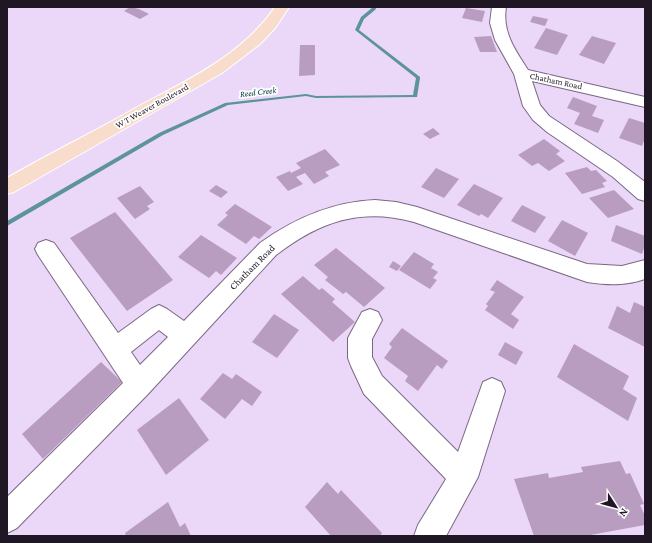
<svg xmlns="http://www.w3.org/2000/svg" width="652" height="543" font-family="'Crimson Pro',serif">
	<rect width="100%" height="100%" fill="#ebd7f8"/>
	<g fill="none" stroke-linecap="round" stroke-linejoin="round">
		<path fill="#5c949a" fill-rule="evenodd" d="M373,7h4l-2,3 -11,9 -5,11 61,47v1l-3,19 -101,1 -10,-2 -78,9 -65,30 -156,91v-5l152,-88 66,-30 81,-9 10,2 97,-1 3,-17 -61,-48 6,-13z"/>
	</g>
	<path fill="#b99dc0" d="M130,7l9,2 10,5 -9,5 -16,-8z
		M466,8l19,3 -3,11 -20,-4z
		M533,16l15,3 -3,7 -15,-4z
		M546,28l22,7 -11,20 -23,-7z
		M491,36l6,16h-17l-6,-15z
		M592,36l24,7 -12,21 -25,-9z
		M300,45h15v30l-16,1z
		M573,97l24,9 -5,10 12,4 -6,13 -24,-9 6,-11 -13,-5z
		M629,118l16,5v15l-3,8 -23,-8z
		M433,128l7,6 -10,5 -7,-5z
		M544,139l16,12 -4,3 9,7 -16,10 -11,-8 -6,3 -14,-11z
		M325,149l15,16 -15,7 4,4 -15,8 -9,-11 -9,4 7,7 -15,7 -12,-14 14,-6 1,2 10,-5 -5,-5z
		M587,167l4,4 5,-1 11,11 -5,2 3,4 -23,7 -17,-21z
		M436,168l23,11 -15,19 -23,-11z
		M474,184l29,14 -15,20 -7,-4 -2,2 -22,-11z
		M216,185l12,7 -7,6 -12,-7z
		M140,186l14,16 -7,4 3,3 -15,10 -18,-21z
		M614,190l20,19 -26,9 -19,-20z
		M235,204l37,23 -13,12 -5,-3 -8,8 -29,-19 11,-10 -3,-2z
		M522,205l24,12 -11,16 -24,-12z
		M115,212l58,68 -46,31 -57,-73z
		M562,220l26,13 -13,23 -27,-15z
		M616,225l29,11v9l-3,9 -31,-13z
		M201,235l36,23 -16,17 -5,-4 -7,7 -31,-21z
		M336,248l49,40 -21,19 -18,-15 -3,2 -18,-14 3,-3 -14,-12z
		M414,252l20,12 -3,4 7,4 -5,6 4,2 -7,9 -31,-19z
		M393,261l8,5 -4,5 -8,-4z
		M303,276l16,14 3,-2 13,11 -3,3 23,20 -22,20 -52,-48z
		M497,280l27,17 -13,17 8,6 -6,9 -28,-19 3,-4 -2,-2 9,-12 -5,-2z
		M634,302l11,5v40l-37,-19 9,-22 13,7z
		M274,314l25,16 -22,28 -25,-16z
		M402,328l46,33 -6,8 -5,-4 -19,26 -13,-10 3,-5 -24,-18 8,-11 -3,-3z
		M505,342l18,10 -7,13 -18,-10z
		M574,344l55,32 -6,13 14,9 -9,23 -71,-44z
		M101,362l21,20 -79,77 -21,-25z
		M223,373l9,6 4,-5 26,18 -10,14 -10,-7 -17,20 -25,-20z
		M179,398l30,42 -43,35 -29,-45z
		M620,461l6,13 4,-1 14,31 -4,1 5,11v9l-60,11h-51l-20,-57 34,-6 1,5 34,-6 -2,-5z
		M327,482l11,12 3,-4 41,43 -2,3h-49l-26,-29z
		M168,502l12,25 5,-4 6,13h-65l-1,-3z"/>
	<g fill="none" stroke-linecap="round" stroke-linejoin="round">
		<defs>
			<path id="minor" d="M492,7h14c-4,25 9,43 22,63l117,27v10l-113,-26 8,24 9,11 68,45 28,21v19l-7,-2 -25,-22 -66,-45 -14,-12 -10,-14 -9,-32 -19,-34 -5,-17z
				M375,200l21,2 21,5 170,57 35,2 23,-6v19c-20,7 -37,6 -58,3l-173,-60c-54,-15 -95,0 -138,33l-128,139 -131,134 -10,5v-36l116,-114 -85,-128 -3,-6 3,-6 8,-3 8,3 64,90 33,-24 8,-4 8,4 17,12 76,-78c35,-25 72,-41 115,-43zM159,330l9,7 -28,28 -9,-13z
				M370,309l8,3 4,8 -10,19v18l10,19 76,76 25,-70 9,-4 9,4 4,9 -27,86 -32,59h-32l4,-11 28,-46 -82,-85 -13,-28 -3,-8v-20l14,-26z"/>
			<path id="major" d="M275,7h14l-13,20 -16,17 -38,29 -208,119 -7,2v-16c44,-25 90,-48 134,-73 49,-26 102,-51 134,-98z"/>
		</defs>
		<use href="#minor" stroke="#796884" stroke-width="2"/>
		<use href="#major" stroke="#fff" stroke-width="2"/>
		<use href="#minor" fill="#fff" fill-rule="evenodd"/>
		<use href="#major" fill="#f8dccc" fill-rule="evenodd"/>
	</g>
	<g text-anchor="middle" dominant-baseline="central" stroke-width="3.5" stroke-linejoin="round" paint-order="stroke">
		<g font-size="9" fill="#1f1824" stroke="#fff">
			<text transform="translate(556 81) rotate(12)">Chatham Road</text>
			<text transform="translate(152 106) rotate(-29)">W T Weaver Boulevard</text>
		</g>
		<g font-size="9" font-style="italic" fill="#043c41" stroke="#fff">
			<text transform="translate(258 92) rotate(-7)">Reed Creek</text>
		</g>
		<g font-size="10" fill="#1f1824" stroke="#fff">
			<text transform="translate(252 267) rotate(-45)">Chatham Road</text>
		</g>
	</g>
	<rect width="652" height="543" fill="none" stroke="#1f1824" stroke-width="16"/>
	<g transform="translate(616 507) rotate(126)" stroke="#ffffff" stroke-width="3" paint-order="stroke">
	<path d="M0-3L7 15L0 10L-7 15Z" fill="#1f1824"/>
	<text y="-6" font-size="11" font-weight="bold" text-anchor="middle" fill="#1f1824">N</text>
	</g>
</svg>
